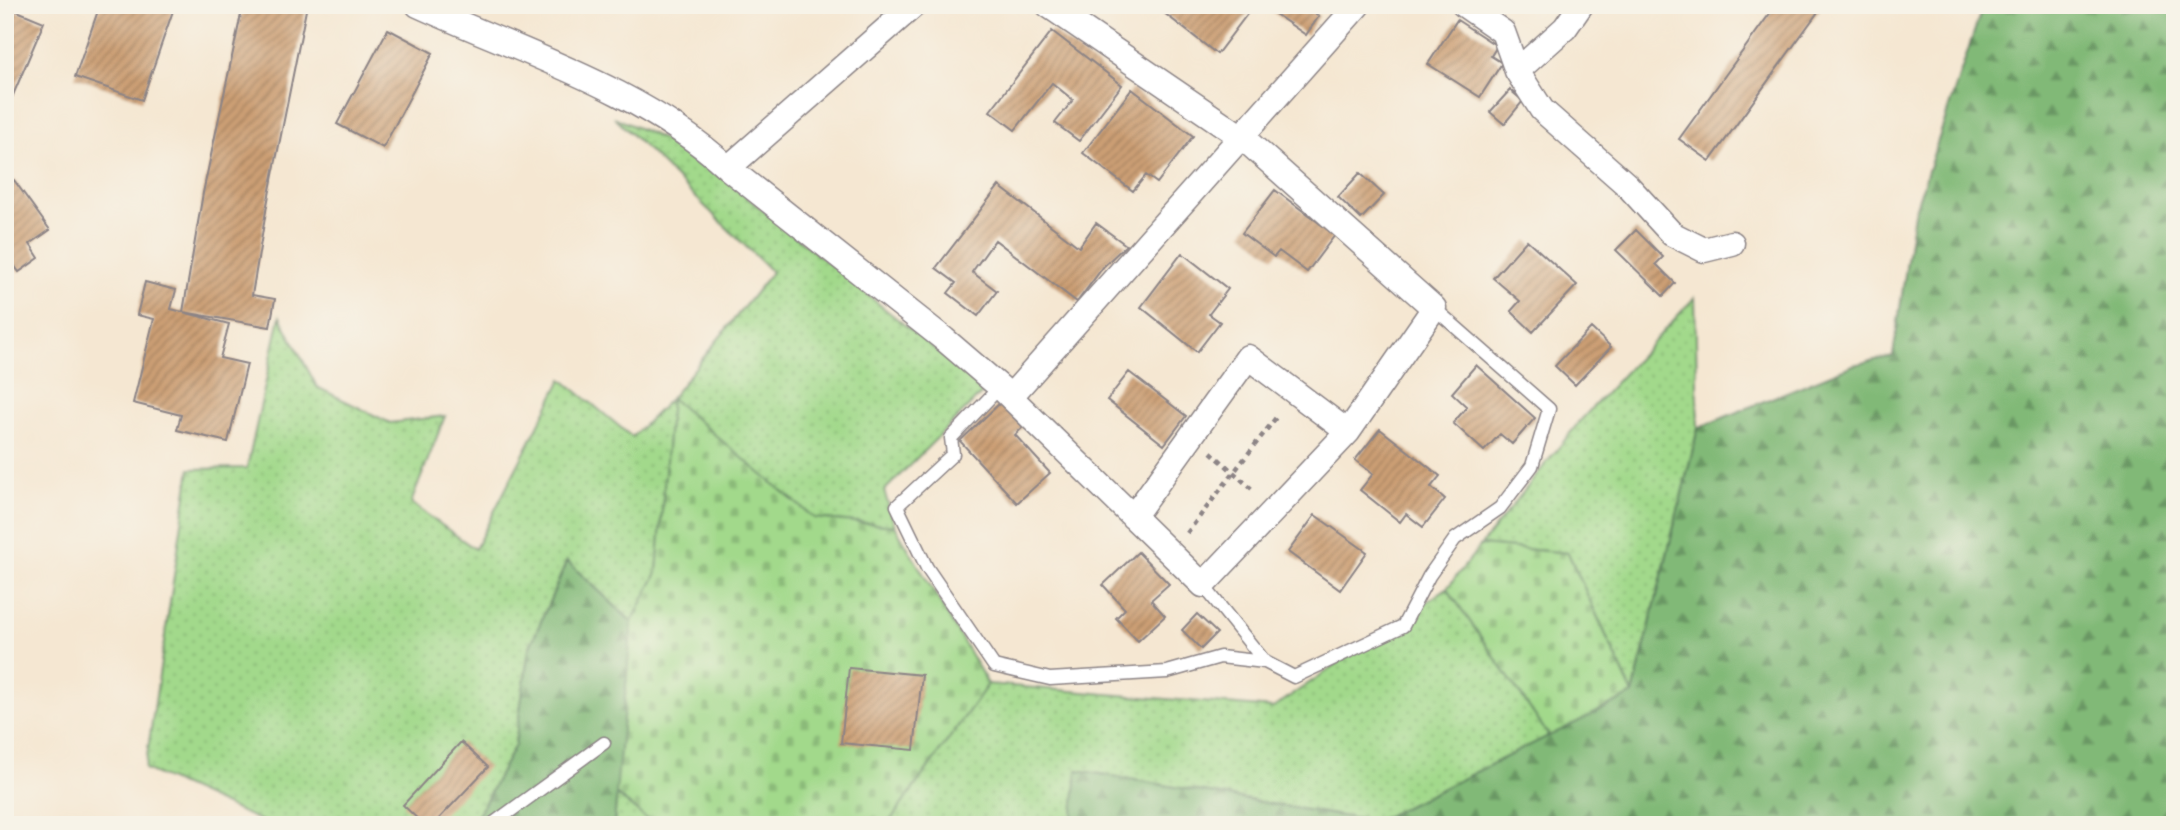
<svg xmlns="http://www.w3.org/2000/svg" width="2180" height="830" font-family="'Balsamiq Sans',sans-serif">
	<defs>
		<pattern id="grass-dots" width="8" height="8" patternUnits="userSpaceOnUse" patternTransform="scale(1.75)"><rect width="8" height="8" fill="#a2d98b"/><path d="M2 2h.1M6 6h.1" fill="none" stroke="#8bba79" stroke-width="1.8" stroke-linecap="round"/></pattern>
		<pattern id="forest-firs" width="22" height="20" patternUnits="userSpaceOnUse" patternTransform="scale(1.75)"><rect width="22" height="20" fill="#81b977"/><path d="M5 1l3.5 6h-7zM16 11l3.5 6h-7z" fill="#699663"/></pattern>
		<pattern id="cemetery-stones" width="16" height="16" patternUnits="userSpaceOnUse" patternTransform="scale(1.75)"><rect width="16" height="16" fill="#a2d98b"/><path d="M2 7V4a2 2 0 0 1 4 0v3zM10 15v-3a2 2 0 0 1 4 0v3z" fill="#8bba79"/></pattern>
		<pattern id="building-hatch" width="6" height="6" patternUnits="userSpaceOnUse" patternTransform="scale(1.75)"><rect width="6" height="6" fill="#cc9f74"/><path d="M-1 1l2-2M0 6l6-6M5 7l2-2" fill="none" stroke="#a58160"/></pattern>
	</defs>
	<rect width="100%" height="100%" fill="#f7f3e8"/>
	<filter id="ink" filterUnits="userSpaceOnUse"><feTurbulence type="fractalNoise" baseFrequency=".0143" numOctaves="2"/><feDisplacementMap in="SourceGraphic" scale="14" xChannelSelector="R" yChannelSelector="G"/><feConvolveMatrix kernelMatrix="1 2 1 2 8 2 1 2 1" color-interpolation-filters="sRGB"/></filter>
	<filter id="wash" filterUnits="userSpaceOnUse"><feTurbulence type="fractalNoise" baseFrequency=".00686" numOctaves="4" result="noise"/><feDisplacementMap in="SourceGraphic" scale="28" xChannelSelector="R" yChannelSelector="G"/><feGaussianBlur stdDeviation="1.57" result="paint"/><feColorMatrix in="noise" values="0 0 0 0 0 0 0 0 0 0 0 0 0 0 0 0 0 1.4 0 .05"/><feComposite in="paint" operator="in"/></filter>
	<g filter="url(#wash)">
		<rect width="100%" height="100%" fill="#f5e7d2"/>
		<path fill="url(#grass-dots)" stroke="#627e63" stroke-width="2" d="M614,117l77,35 294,238 -101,101 11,35 -81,-8 -143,-119 -14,174 -25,49 -65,-61 -38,88 -14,96 -42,80h-203l-125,-56 45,-300 57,-1 33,-151 37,70 73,36 55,-7 -34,87 64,46 87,-170 70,58 39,-39 101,-126z
			M1695,297l3,131 -65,266 -65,-141 -87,-8 99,-124z
			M1447,588l102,148 -174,86 -297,-52 -6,55h-189l7,-4 98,-137 285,24z
			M616,794l38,31h-40z"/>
		<path fill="url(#forest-firs)" stroke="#526e59" stroke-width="2" d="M1983,5h192v820h-1103l5,-55 298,52 258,-128 65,-266 155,-63 40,-9 21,-143z
			M567,561l65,61 -18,203h-141l42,-80 14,-96z"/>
		<path fill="url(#cemetery-stones)" stroke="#627e63" stroke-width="2" d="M671,398l143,120 81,8 93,158 -98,137 -7,4h-229l-38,-31 16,-172 25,-49z
			M1481,545l87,8 65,141 -84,42 -102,-148z"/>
		<g id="blocks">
			<path fill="url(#building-hatch)" d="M100,5h75l-33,95 -67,-23z
				M243,5h64l-40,200 -15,90 23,4 -5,28 -87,-15 20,-119z
				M1162,5h92l-37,49 -58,-45z
				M1271,5h31l17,11 -13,19 -38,-26z
				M1776,5h47l-113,156 -31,-22z
				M5,6l39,16 -39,92z
				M1457,20l40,26 -6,10 11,7 -22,34 -52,-33z
				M388,29l45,24 -50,95 -46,-24z
				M1052,31l70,54 -43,56 -24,-18 18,-23 -21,-17 -37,47 -25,-19z
				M1132,89l61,47 -36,47 -11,-8 -13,16 -50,-38z
				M1510,90l13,11 -19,23 -14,-12z
				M1360,173l24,22 -23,24 -23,-22z
				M14,180l36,50 -20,14 9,14 -20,14 -14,-19v-67z
				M999,186l80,61 17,-24 30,22 -22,21 -27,36 -82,-62 -23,32 25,19 -19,25 -30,-23 8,-10 -20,-15z
				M1275,190l60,45 -28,37 -28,-21 -5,6 -32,-24z
				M1636,230l27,27 -7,7 19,19 -12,13 -47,-46z
				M1527,240l50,45 -44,47 -22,-21 9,-10 -27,-23z
				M1182,253l46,36 -19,25 11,8 -23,30 -56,-45z
				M145,282l31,8 -5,19 58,15 -9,34 27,6 -19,78 -51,-12 4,-15 -48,-12 21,-84 -17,-4z
				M1591,328l20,19 -36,38 -20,-19z
				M1476,365l59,53 -23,26 -12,-10 -16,17 -31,-28 14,-16 -15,-14z
				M1129,372l57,44 -22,29 -57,-45z
				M1000,403l23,24 -8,8 35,38 -33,30 -57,-62z
				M1380,429l60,47 -9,11 14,12 -22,28 -17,-13 -6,8 -40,-32 13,-16 -18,-14z
				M1315,515l52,37 -27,38 -52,-38z
				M1138,552l31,32 -18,16 14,16 -27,25 -22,-23 9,-9 -22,-24z
				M1197,614l20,19 -16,16 -19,-19z
				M849,668l73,7 -8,75 -73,-7z
				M461,742l27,25 -55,58h-9l-21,-20z"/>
		</g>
	</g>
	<g filter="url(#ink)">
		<use href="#blocks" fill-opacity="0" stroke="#8c8486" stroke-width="2"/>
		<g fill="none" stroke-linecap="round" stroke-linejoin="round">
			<defs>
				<path id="lane" d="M1000,387l-49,51 2,16 -56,52 30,62 67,98 56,13 117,-7 53,-15 45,5
					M1203,585l62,77 29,15 109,-51 26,-50 26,-37 45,-31 32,-42 17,-57 -115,-101
					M491,825l113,-82"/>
				<path id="street" d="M418,5c105,48 224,84 310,163l216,171 56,48 203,198 145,-153 86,-124 -191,-170 -195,-133
					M1464,5l39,27 14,39 25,39 85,75 45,49 32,16 28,-7
					M1517,71l48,-43 16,-23
					M728,168l186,-163
					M1011,396l347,-391
					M1133,517l115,-160 100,75"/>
			</defs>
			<use href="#lane" stroke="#8c8486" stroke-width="15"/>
			<use href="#street" stroke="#8c8486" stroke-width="27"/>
			<path stroke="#8c8486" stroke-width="4.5" stroke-dasharray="5 5" stroke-linecap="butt" d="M1211,452l43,39
				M1187,533l91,-118"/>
			<use href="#lane" stroke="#fff" stroke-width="12"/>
			<use href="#street" stroke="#fff" stroke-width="24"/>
		</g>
	</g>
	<rect width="2180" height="830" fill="none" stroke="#f7f3e8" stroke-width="28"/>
</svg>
